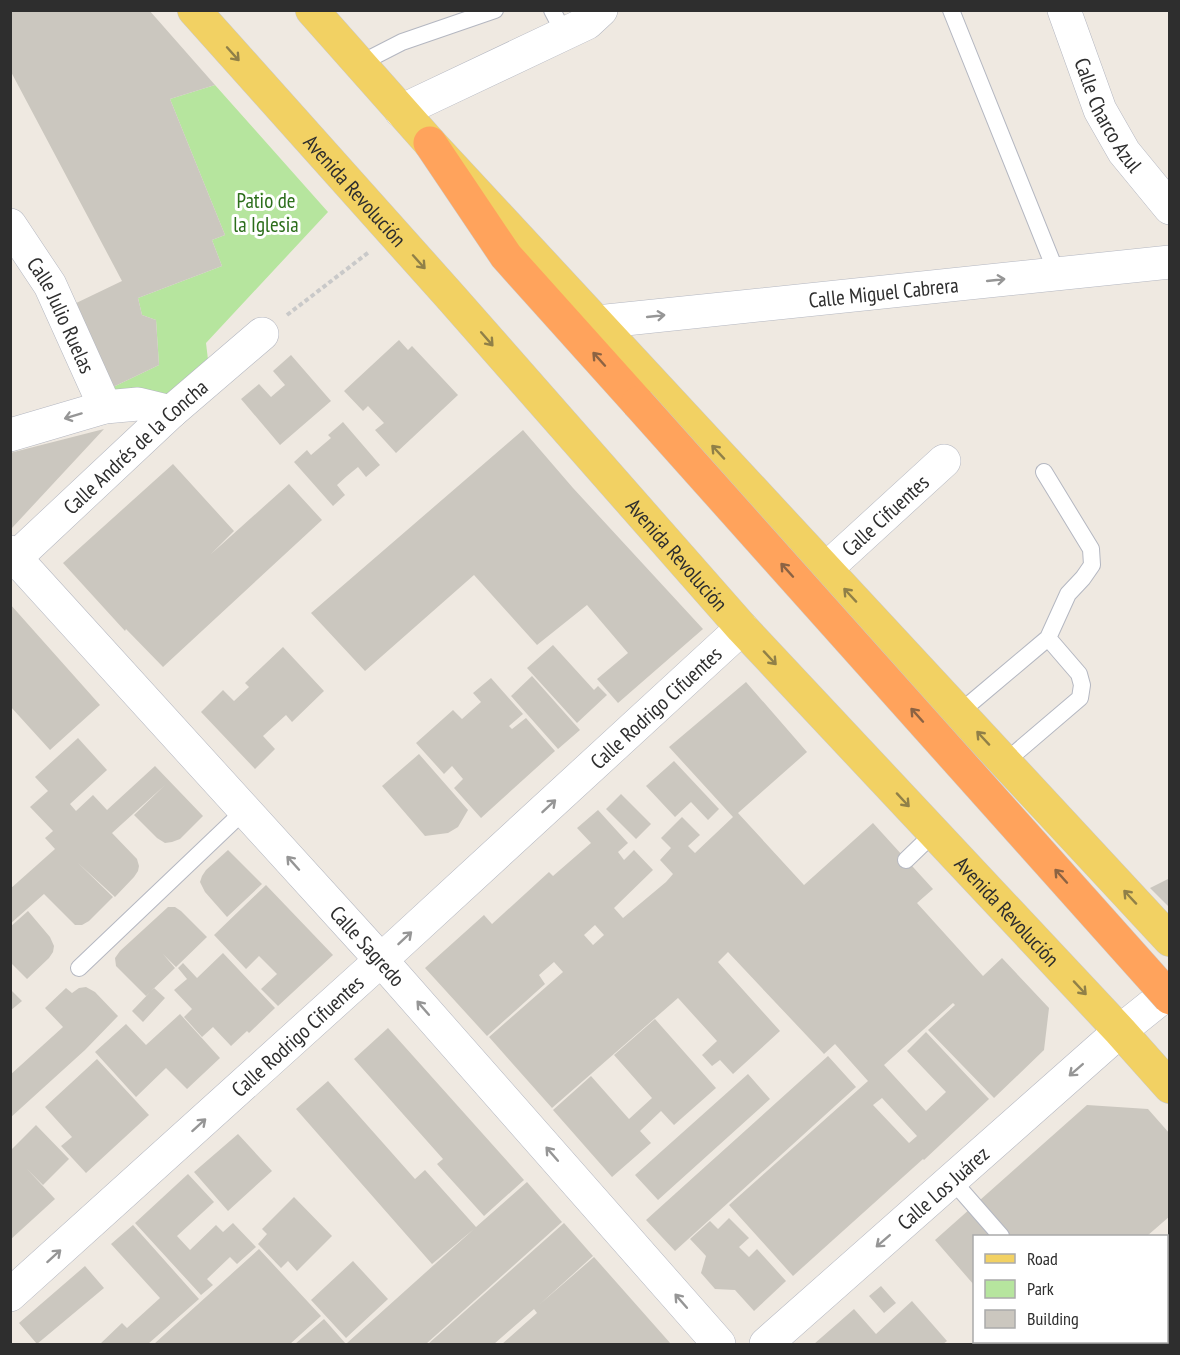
<svg xmlns="http://www.w3.org/2000/svg" width="1180" height="1355" font-family="'PT Sans Narrow',sans-serif">
	<rect width="100%" height="100%" fill="#efe9e1"/>
	<path fill="#b6e59e" d="M215,85l113,127 -122,131 3,25 -42,33 -49,-4 -7,-9 48,-23 -3,-45 -14,-5 -4,-17 84,-32 -10,-26 13,-5 -55,-136z"/>
	<path fill="#cbc7bf" fill-rule="evenodd" d="M10,10h139l66,75 -45,14 55,136 -13,5 10,26 -84,32 4,17 14,5 3,45 -48,23 -41,-82 52,-25 -112,-211z
		M399,340l9,10 4,-4 46,49 -62,58 -21,-23 9,-7 -16,-17 -5,5 -19,-20z
		M291,355l40,46 -51,44 -39,-46 18,-15 12,13 14,-12 -12,-14z
		M343,422l37,43 -14,12 -8,-10 -11,9 -10,9 8,10 -12,11 -39,-44 13,-12 4,5 20,-17 -3,-3z
		M104,429l-92,99 -2,-2v-73z
		M523,430l50,58 130,141 -85,74 -21,-24 31,-26 -41,-48 -50,40 -63,-70 -109,96 -54,-58z
		M173,464l61,67 -23,23 78,-70 33,36 -159,147 -37,-38 -1,2 -62,-68z
		M10,604l90,101 -50,45 -40,-44z
		M553,645l41,45 4,-4 9,9 -30,28 -50,-55z
		M283,647l41,44 -32,31 -6,-7 -23,21 12,13 -20,20 -54,-57 22,-22 11,11 15,-14 -4,-4z
		M532,676l48,54 -22,19 -47,-53z
		M491,678l32,36 -14,12 3,3 14,-11 29,33 -74,67 -27,-30 9,-9 -11,-13 -8,8 -28,-31 37,-33 9,9 19,-17 -8,-9z
		M746,682l61,70 -69,61 66,72 69,-62 60,66 -16,14 66,73 19,-18 47,50 -5,42 -50,48 -66,-68 27,-25 -2,-2 -69,62 42,46 20,-19 -39,-41 19,-19 63,67 -65,61 -1,-1 -130,117 -64,-71 139,-124 -33,-37 -11,10 -96,-102 -10,10 62,69 -47,43 -13,-14 -8,6 -10,-11 15,-14 -39,-43 -126,110 -63,-71 74,-65 -9,-10 -15,13 6,9 -58,52 -62,-68 59,-53 8,9 57,-52 4,4 38,-33 -14,-15 21,-18 30,33 -10,9 6,8 10,-10 19,20 -39,38 9,10 43,-36 7,-8 -13,-14 11,-12 -10,-10 21,-21 18,18 -12,11 7,7 38,-36 -64,-70zM595,925l9,10 -11,10 -9,-10zM882,1098l35,38 -8,7 -36,-38z
		M78,738l29,32 -37,34 6,7 17,-16 14,15 48,-44 48,50 -23,23 -8,3 -7,1 -8,-5 -23,-23 31,-30 -53,48 25,26 2,7 -1,5 -4,6 -19,20 -37,-34 35,34 -24,24 -7,4h-7l-31,-31 -34,30v-35l45,-40 -10,-11 8,-7 -23,-24 18,-16 -13,-14z
		M419,754l49,56 -10,17 -10,6 -23,3 -43,-50z
		M674,761l45,48 -11,11 -17,-18 -16,15 -29,-31z
		M621,794l30,30 -15,15 -30,-30z
		M228,850l34,34 -35,33 -22,-25 -5,-10 2,-6 4,-6z
		M1170,878v30l-20,-20z
		M266,885l67,70 -55,51 -17,-17 16,-15 -18,-18 -13,13 -32,-34z
		M168,907h7l6,4 26,26 -31,30 -13,-13 12,14 -29,28 -30,-30 -1,-8 5,-7z
		M28,911l22,26 4,9 -1,6 -4,6 -22,21 -17,-17v-35z
		M223,953l52,55 -26,25 -2,-2 -16,15 -18,-19 -11,10 -18,-20 8,-8 -18,-19 13,-11 -9,-11 5,-5 14,15z
		M86,987l9,5 23,24 -33,34 -75,68v-43l53,-48 -18,-19 21,-20 6,5 7,-5z
		M154,988l11,10 -22,24 -11,-11z
		M10,989l12,12 -12,10z
		M180,1014l40,44 -33,31 -21,-21 -30,29 -41,-45 31,-28 20,21z
		M655,1019l61,69 -42,37 -13,-14 -21,20 11,12 -39,34 -59,-67 38,-34 38,43 23,-21 -38,-43z
		M388,1028l136,152 -40,36 -47,-52 6,-5 -89,-100z
		M828,1056l28,31 -181,164 -29,-31z
		M97,1059l52,56 -63,58 -25,-27 11,-9 -27,-30z
		M748,1074l22,25 -112,101 -23,-25z
		M328,1081l87,98 10,-9 51,57 51,-45 35,40 -136,122h-78l-1,-1 127,-114 -42,35 -136,-155z
		M1087,1105l61,4 22,25v82l-23,20h-172l-1,49 -39,-45z
		M36,1125l33,34 -26,26 -16,-16 28,30 -45,41v-89z
		M238,1134l34,37 -44,40 -34,-39z
		M188,1174l26,28 -37,34 13,14 26,-25 7,7 10,-9 23,24 -19,17 -7,-7 -23,22 6,6 -12,10 -66,-72z
		M294,1197l38,39 -35,35 -9,-10 -7,7 -23,-24 9,-10 -5,-5z
		M729,1218l20,20 -10,9 10,10 8,-8 29,32 -32,30 -19,-21 -20,-1 -14,-16 5,-17 -16,-17 20,-18 8,8z
		M564,1223l29,33 -53,48 54,-47 77,87h-169l35,-31 -3,-4 -40,35h-66z
		M133,1225l66,74 -51,45h-48l22,-21 5,5 33,-30 -49,-54z
		M259,1249l62,67 -31,28h-136z
		M353,1261l35,38 -42,39 -35,-38z
		M85,1266l19,22 -67,56 -18,-21z
		M881,1286l15,17 -12,10 -15,-17z
		M912,1301l35,40 -4,3h-129l40,-35 22,25z
		M324,1319l22,25h-51z
		M1170,1319v25h-29l3,-2h22l1,-21z
		M1018,1342h58l2,2h-57z"/>
	<g fill="none" stroke-linecap="round" stroke-linejoin="round">
		<defs>
			<path id="service" d="M552,10l12,23
				M951,10l106,264
				M359,64l43,-22 93,-32
				M959,713l89,-75 20,-44 15,-16 9,-13 -1,-16 -47,-77
				M1005,762l75,-64 2,-13 -3,-11 -31,-36
				M906,860l28,-27
				M79,968l166,-158
				M952,1180l49,56"/>
			<g id="minor">
				<path id="s1" d="M1064,10l36,100 24,42 46,56"/>
				<path d="M401,111l186,-88 14,-13"/>
				<path id="s2" d="M10,225l40,60 55,122"/>
				<path id="s3" d="M597,322l573,-60"/>
				<path d="M10,435l95,-28 33,-3 33,8"/>
				<path id="s4" d="M10,552l371,408 338,384"/>
				<path id="s5" d="M10,563l161,-151 91,-78"/>
				<path id="s6" d="M826,569l118,-108"/>
				<path id="s7" d="M10,1295l371,-335 361,-332"/>
				<path id="s8" d="M766,1344l354,-313 50,-40"/>
			</g>
			<g id="primary">
				<path id="s9" d="M194,10l255,285 293,333 378,403 50,56"/>
				<path d="M312,10l118,133 740,797"/>
			</g>
			<path id="motorway" d="M430,143l76,113 132,147"/>
		</defs>
		<use href="#service" stroke="#b4b7c1" stroke-width="18"/>
		<use href="#minor" stroke="#b4b7c1" stroke-width="34"/>
		<use href="#primary" stroke="#c9c9c9" stroke-width="34"/>
		<use href="#motorway" stroke="#c9c9c9" stroke-width="34"/>
		<path stroke="#c9c9c9" stroke-width="4" stroke-dasharray="4.5 3" stroke-linecap="butt" d="M287,315l82,-63"/>
		<use href="#service" stroke="#fff" stroke-width="16"/>
		<use href="#minor" stroke="#fff" stroke-width="33"/>
		<use href="#primary" stroke="#f2d163" stroke-width="33"/>
		<use href="#motorway" stroke="#ffa35c" stroke-width="33"/>
		<defs>
			<path id="motorway-bridge" d="M638,403l532,595"/>
		</defs>
		<use href="#motorway-bridge" stroke="#c9c9c9" stroke-width="34" stroke-linecap="butt"/>
		<use href="#motorway-bridge" stroke="#ffa35c" stroke-width="33"/>
	</g>
	<defs><path id="oneway-shaft" d="M-6 0H5M1.5-3L5.5 0L1.5 3" fill="none" stroke-width="1.6" stroke-linecap="round" stroke-linejoin="round" transform="scale(1.5)"/></defs>
	<g stroke="#908048">
		<use href="#oneway-shaft" transform="translate(233 54) rotate(48)"/>
		<use href="#oneway-shaft" transform="translate(419 262) rotate(48)"/>
		<use href="#oneway-shaft" transform="translate(487 339) rotate(49)"/>
		<use href="#oneway-shaft" transform="translate(718 452) rotate(-133)"/>
		<use href="#oneway-shaft" transform="translate(850 595) rotate(-133)"/>
		<use href="#oneway-shaft" transform="translate(770 658) rotate(47)"/>
		<use href="#oneway-shaft" transform="translate(983 738) rotate(-133)"/>
		<use href="#oneway-shaft" transform="translate(903 800) rotate(47)"/>
		<use href="#oneway-shaft" transform="translate(1130 897) rotate(-133)"/>
		<use href="#oneway-shaft" transform="translate(1080 988) rotate(47)"/>
	</g>
	<g stroke="#969696">
		<use href="#oneway-shaft" transform="translate(996 280) rotate(-6)"/>
		<use href="#oneway-shaft" transform="translate(656 316) rotate(-6)"/>
		<use href="#oneway-shaft" transform="translate(73 416) rotate(163)"/>
		<use href="#oneway-shaft" transform="translate(549 806) rotate(-43)"/>
		<use href="#oneway-shaft" transform="translate(293 863) rotate(-132)"/>
		<use href="#oneway-shaft" transform="translate(405 938) rotate(-43)"/>
		<use href="#oneway-shaft" transform="translate(423 1008) rotate(-131)"/>
		<use href="#oneway-shaft" transform="translate(1076 1070) rotate(139)"/>
		<use href="#oneway-shaft" transform="translate(199 1125) rotate(-42)"/>
		<use href="#oneway-shaft" transform="translate(552 1154) rotate(-131)"/>
		<use href="#oneway-shaft" transform="translate(883 1241) rotate(139)"/>
		<use href="#oneway-shaft" transform="translate(54 1256) rotate(-42)"/>
		<use href="#oneway-shaft" transform="translate(681 1301) rotate(-131)"/>
	</g>
	<g stroke="#8c6343">
		<use href="#oneway-shaft" transform="translate(599 359) rotate(-132)"/>
		<use href="#oneway-shaft" transform="translate(787 570) rotate(-132)"/>
		<use href="#oneway-shaft" transform="translate(917 715) rotate(-132)"/>
		<use href="#oneway-shaft" transform="translate(1061 876) rotate(-132)"/>
	</g>
	<g text-anchor="middle" dominant-baseline="central" stroke-width="6" stroke-linejoin="round" paint-order="stroke">
		<g font-size="21" fill="#2e2e2e" stroke="#fff">
			<text stroke="none"><textPath href="#s1" startOffset="114">Calle Charco Azul</textPath></text>
			<text stroke="none"><textPath href="#s9" startOffset="242">Avenida Revolución</textPath></text>
			<text stroke="none"><textPath href="#s3" startOffset="288">Calle Miguel Cabrera</textPath></text>
			<text stroke="none"><textPath href="#s2" startOffset="104">Calle Julio Ruelas</textPath></text>
			<text stroke="none"><textPath href="#s5" startOffset="171">Calle Andrés de la Concha</textPath></text>
			<text stroke="none"><textPath href="#s6" startOffset="80">Calle Cifuentes</textPath></text>
			<text stroke="none"><textPath href="#s9" startOffset="728">Avenida Revolución</textPath></text>
			<text stroke="none"><textPath href="#s7" startOffset="873">Calle Rodrigo Cifuentes</textPath></text>
			<text stroke="none"><textPath href="#s9" startOffset="1214">Avenida Revolución</textPath></text>
			<text stroke="none"><textPath href="#s4" startOffset="532">Calle Sagredo</textPath></text>
			<text stroke="none"><textPath href="#s7" startOffset="387">Calle Rodrigo Cifuentes</textPath></text>
			<text stroke="none"><textPath href="#s8" startOffset="236">Calle Los Juárez</textPath></text>
		</g>
		<g font-size="21" fill="#2c6e1b" stroke="#fff">
			<text x="266" y="200">Patio de<tspan x="266" dy="24">la Iglesia</tspan></text>
		</g>
	</g>
	<rect width="1180" height="1355" fill="none" stroke="#2e2e2e" stroke-width="24"/>
	<rect x="973" y="1235" width="195" height="108" fill="#ffffff" stroke="#ababab" stroke-width="1.5"/>
	<rect x="985" y="1254" width="30" height="9" fill="#f2d163" stroke="#ababab" stroke-width="1.5"/>
	<text x="1027" y="1265" font-size="18" fill="#2e2e2e">Road</text>
	<rect x="985" y="1280" width="30" height="18" fill="#b6e59e" stroke="#ababab" stroke-width="1.5"/>
	<text x="1027" y="1295" font-size="18" fill="#2e2e2e">Park</text>
	<rect x="985" y="1310" width="30" height="18" fill="#cbc7bf" stroke="#ababab" stroke-width="1.5"/>
	<text x="1027" y="1325" font-size="18" fill="#2e2e2e">Building</text>
</svg>
